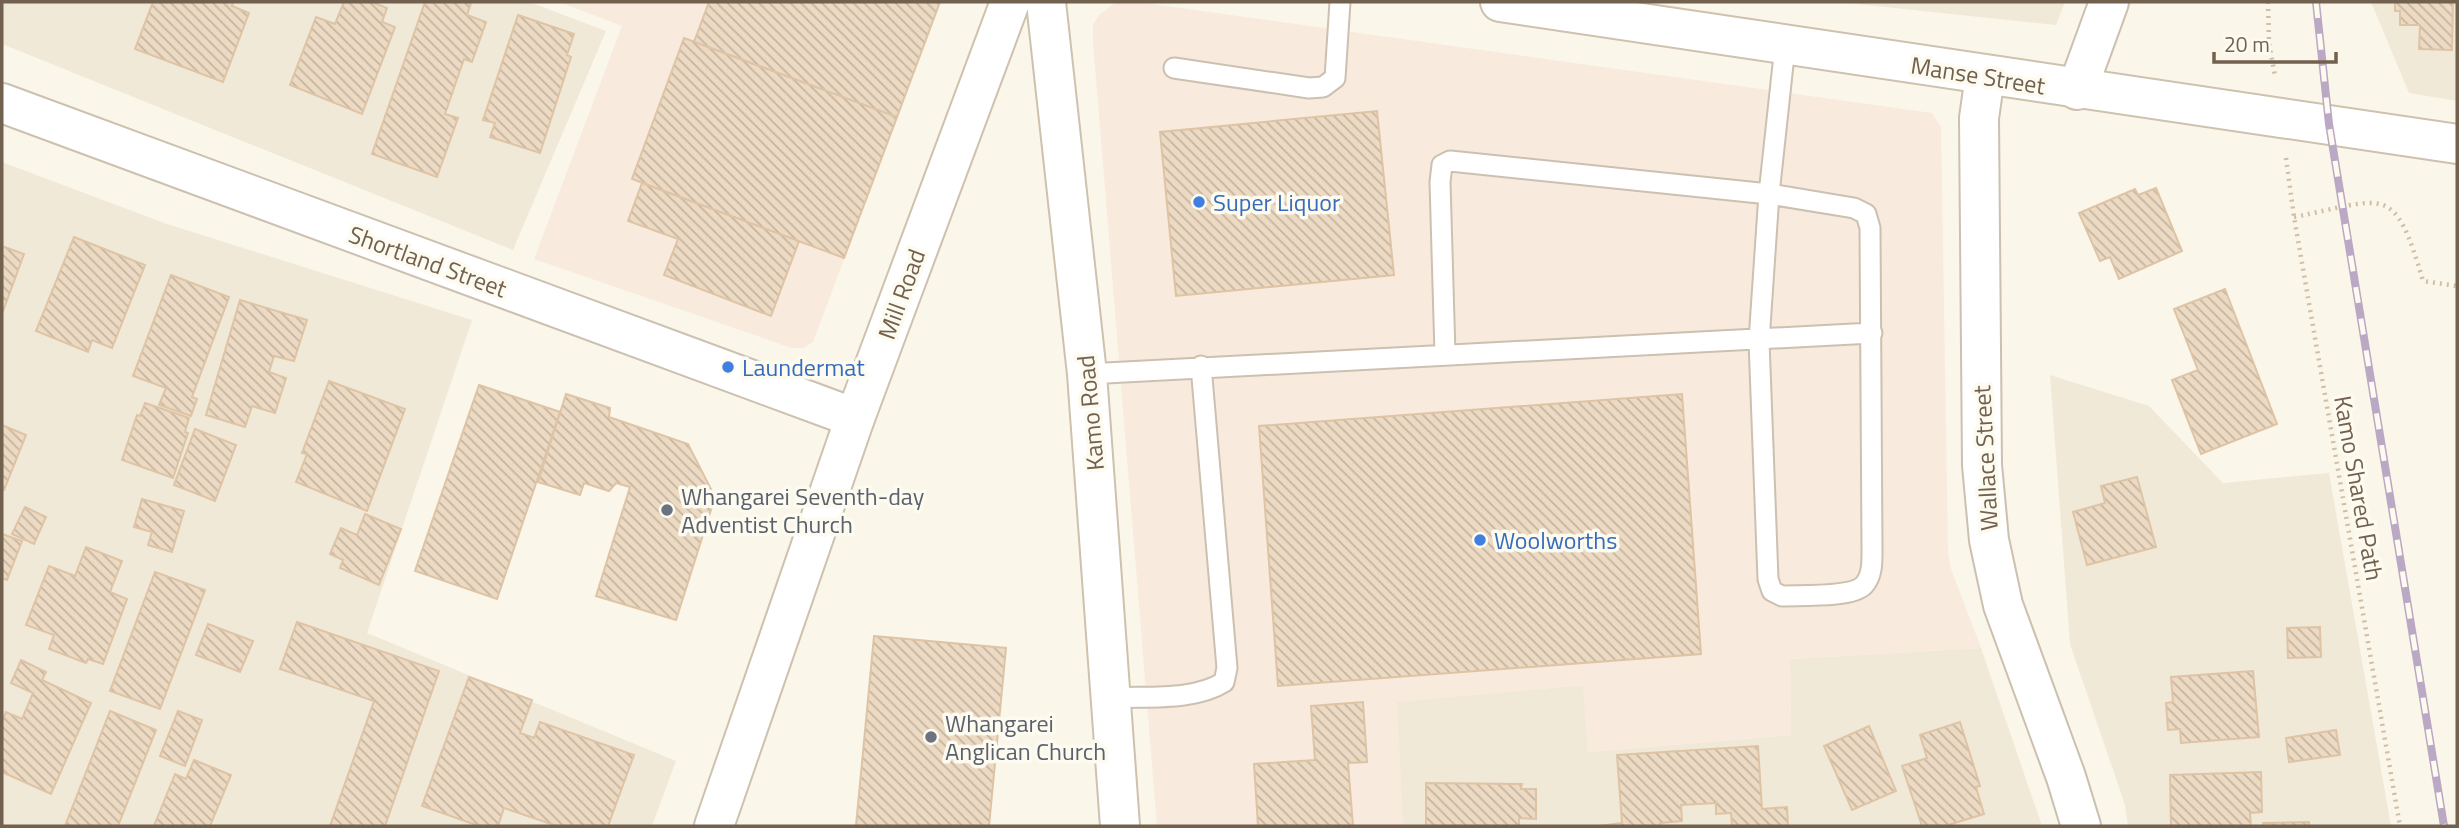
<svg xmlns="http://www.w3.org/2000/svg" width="2459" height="828" font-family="'Titillium Web',sans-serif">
	<defs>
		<pattern id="building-back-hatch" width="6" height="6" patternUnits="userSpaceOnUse" patternTransform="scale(1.75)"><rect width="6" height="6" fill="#eddac3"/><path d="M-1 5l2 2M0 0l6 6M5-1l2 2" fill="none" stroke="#c4b4a1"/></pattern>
	</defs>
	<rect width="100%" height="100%" fill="#faf6e9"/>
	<path fill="#f1e9d8" d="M2,2h527l77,29 -93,219 -511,-206z
		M1838,2h227l-9,23z
		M2371,2h86v99l-48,-8z
		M2,162l165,62 305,96 -105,313 309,128 -24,65h-650z
		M2050,375l99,31 74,77 106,-10 62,353h-263l-3,-21 -55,-161z
		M1981,648l61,178h-641l-10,-124 193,-17 4,67 203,-17 -1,-76z"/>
	<path fill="#f9eade" d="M559,2h381l-127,340 -10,6h-11l-258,-89 88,-233z
		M1116,2h22l794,111 9,14 7,425 2,14 31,82 -191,11 1,76 -203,17 -5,-67 -186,17 6,124h-246l-64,-784v-17l6,-10z"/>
	<path fill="url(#building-back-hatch)" stroke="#dec4a5" stroke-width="2" d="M153,2h80l-1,4 17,7 -26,69 -88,-33z
		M344,2h28l15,6 -5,14 13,5 -33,87 -72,-29 26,-68 19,7z
		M425,2h41l5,1 -4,12 19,7 -14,40 -8,-3 -19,55 13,4 -21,59 -65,-23z
		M709,2h231l-43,115 -203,-75z
		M2395,2h58l-1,48 -33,-1 1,-24h-20v-14h-5z
		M518,15l56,19 -7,21 4,2 -31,96 -50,-16 5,-14 -12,-3z
		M684,38l213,79 -53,141 -212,-79z
		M1377,111l17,164 -218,21 -16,-164z
		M642,183l157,58 -28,75 -107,-41 14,-36 -50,-18z
		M2156,188l26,63 -63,28 -9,-22 -10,4 -21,-48 56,-24 3,6z
		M74,237l71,28 -33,83 -20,-8 -4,12 -52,-21z
		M2,246l22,8 -22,60z
		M171,275l58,22 -37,100 5,2 -6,17 -32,-11 7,-17 -33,-12z
		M2225,289l52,135 -76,30 -29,-74 26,-10 -24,-61z
		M240,300l67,20 -13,41 -20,-5 -5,16 17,6 -11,35 -23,-7 -7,21 -39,-12z
		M329,381l76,28 -38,102 -71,-29 11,-28 -5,-1z
		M479,385l81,27 -63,187 -82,-28z
		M566,394l44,14 -1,9 79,27 27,53 -39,123 -80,-24 34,-109 -14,-4 -7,8 -25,-8 -4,12 -42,-13z
		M1682,394l19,260 -423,32 -19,-260z
		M145,403l44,15 -4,14 3,1 -15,45 -51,-18 15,-45 3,1z
		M2,425l24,10 -22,55h-2z
		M195,429l41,16 -21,56 -41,-16z
		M2137,477l19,70 -69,18 -14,-53 32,-9 -4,-17z
		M142,499l42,12 -12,41 -24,-7 4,-13 -18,-5z
		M25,507l21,10 -12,27 -22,-10z
		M365,514l36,15 -22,56 -39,-17 3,-8 -13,-6 11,-26 16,7z
		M2,534l20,7 -15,39 -5,-2z
		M86,547l36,14 -12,31 17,7 -24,65 -15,-5 -2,4 -37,-14 5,-14 -28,-10 23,-59 26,10z
		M155,572l50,18 -45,119 -50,-18z
		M297,622l142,49 -54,155h-55l44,-125 -94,-32z
		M208,624l45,17 -13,31 -44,-17z
		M2320,627l1,30 -33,1 -1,-30z
		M874,636l132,12 -17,178h-133z
		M21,660l25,12 -4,8 49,23 -40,91 -49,-22v-50l4,-10 16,7 11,-26 -22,-10z
		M2253,671l6,66 -78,6 -1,-14 -12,1 -2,-27 7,-1 -2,-25z
		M469,677l63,23 -12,33 14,5 6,-16 94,33 -26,71h-51l-53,-18 -6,18h-19l-57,-20z
		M1363,702l4,60 -19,1 5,63h-103h8l-4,-62 61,-4 -4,-54z
		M110,711l46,19 -38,96h-53z
		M178,711l24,9 -17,46 -25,-10z
		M1960,722l20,64 -4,1 8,27 -39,12h-23l-20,-60 25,-8 -7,-23z
		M1869,726l27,65 -44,19 -28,-64z
		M2336,730l4,25 -51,7 -3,-24z
		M1758,746l4,63 25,-2 1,19h-56l-1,-13 -15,1v-11l-35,2 1,16 -22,2 1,3h-62l23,-3 -5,-68z
		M194,760l37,15 -21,51h-56l21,-52 11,5z
		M2261,772l1,40 -12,1 1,13h-80l-1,-51z
		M1426,783l96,1 -1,5h15v30l-17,-1v8h-93z
		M2309,822v4h-45l-1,-3z"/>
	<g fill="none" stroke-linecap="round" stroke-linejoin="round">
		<defs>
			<path id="lane" d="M1174,68l135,20 14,-1 12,-9 5,-76
				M1445,354l-5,-172 2,-17 8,-4 319,33 -10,147 9,238 4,12 10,5c19,-1 70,2 82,-11 9,-10 8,-25 8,-38l-2,-319 -4,-14 -12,-6 -85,-14 16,-148
				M1087,374l785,-41
				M1113,698c35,-2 81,3 111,-16l3,-14 -26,-302"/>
			<path id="street" d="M1985,76l-6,42 3,347 7,75 14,65 63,172 15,49
				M2077,90l32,-88
				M2,103l853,315"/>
			<path id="secondary" d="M1046,2l41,372 33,452
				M1500,2l957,142
				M714,826l141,-408 155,-416"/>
		</defs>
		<use href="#lane" stroke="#ccc0b0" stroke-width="23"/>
		<use href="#street" stroke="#ccc0b0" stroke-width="42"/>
		<use href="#secondary" stroke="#cec1ae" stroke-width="42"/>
		<path stroke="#d2bea6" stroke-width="4.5" stroke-dasharray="2 5" stroke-linecap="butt" d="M2268,2l1,41 6,33
			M2286,158l8,59 106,609
			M2294,217c92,-18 100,-36 129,64l34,5"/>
		<use href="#lane" stroke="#fff" stroke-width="19"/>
		<use href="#street" stroke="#fff" stroke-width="38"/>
		<use href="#secondary" stroke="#fff" stroke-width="38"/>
		<defs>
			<path id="rail" d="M2316,2l13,122 115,702"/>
		</defs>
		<use href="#rail" stroke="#bba8c4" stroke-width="8"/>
		<use href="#rail" stroke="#fdfaef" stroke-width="5" stroke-dasharray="16" stroke-linecap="butt"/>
	</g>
	<g fill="#3f7fe0" stroke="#fdfaef" stroke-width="2.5">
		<circle cx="1199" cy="202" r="7"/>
		<circle cx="728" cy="367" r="7"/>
		<circle cx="1480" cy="540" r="7"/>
	</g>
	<g fill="#6b7280" stroke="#fdfaef" stroke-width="2.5">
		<circle cx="667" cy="510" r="7"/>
		<circle cx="931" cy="737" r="7"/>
	</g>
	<g text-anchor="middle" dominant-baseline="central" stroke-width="7" stroke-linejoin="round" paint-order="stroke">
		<g font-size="24" fill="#72614f" stroke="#fdfaef">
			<text transform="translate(1978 75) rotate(9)">Manse Street</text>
			<text transform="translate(428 261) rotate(20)">Shortland Street</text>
			<text transform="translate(901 294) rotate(-70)">Mill Road</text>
			<text transform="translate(1090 413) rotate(-95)">Kamo Road</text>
			<text transform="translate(1985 458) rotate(-93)">Wallace Street</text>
			<text transform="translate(2359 488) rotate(80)">Kamo Shared Path</text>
		</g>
		<g font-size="24" fill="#366cbe" stroke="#fdfaef" text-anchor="start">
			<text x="1213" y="202">Super Liquor</text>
			<text x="742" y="367">Laundermat</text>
			<text x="1494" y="540">Woolworths</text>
		</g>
		<g font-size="24" fill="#5b616d" stroke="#fdfaef" text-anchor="start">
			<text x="681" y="496">Whangarei Seventh-day<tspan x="681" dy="28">Adventist Church</tspan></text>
			<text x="945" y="723">Whangarei<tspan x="945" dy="28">Anglican Church</tspan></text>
		</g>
	</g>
	<rect width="2459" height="828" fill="none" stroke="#72614f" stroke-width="7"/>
	<path d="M2214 52v10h122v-10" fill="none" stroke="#72614f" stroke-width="3.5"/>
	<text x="2224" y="52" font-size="21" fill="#72614f" stroke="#fdfaef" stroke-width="5" paint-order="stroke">20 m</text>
</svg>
